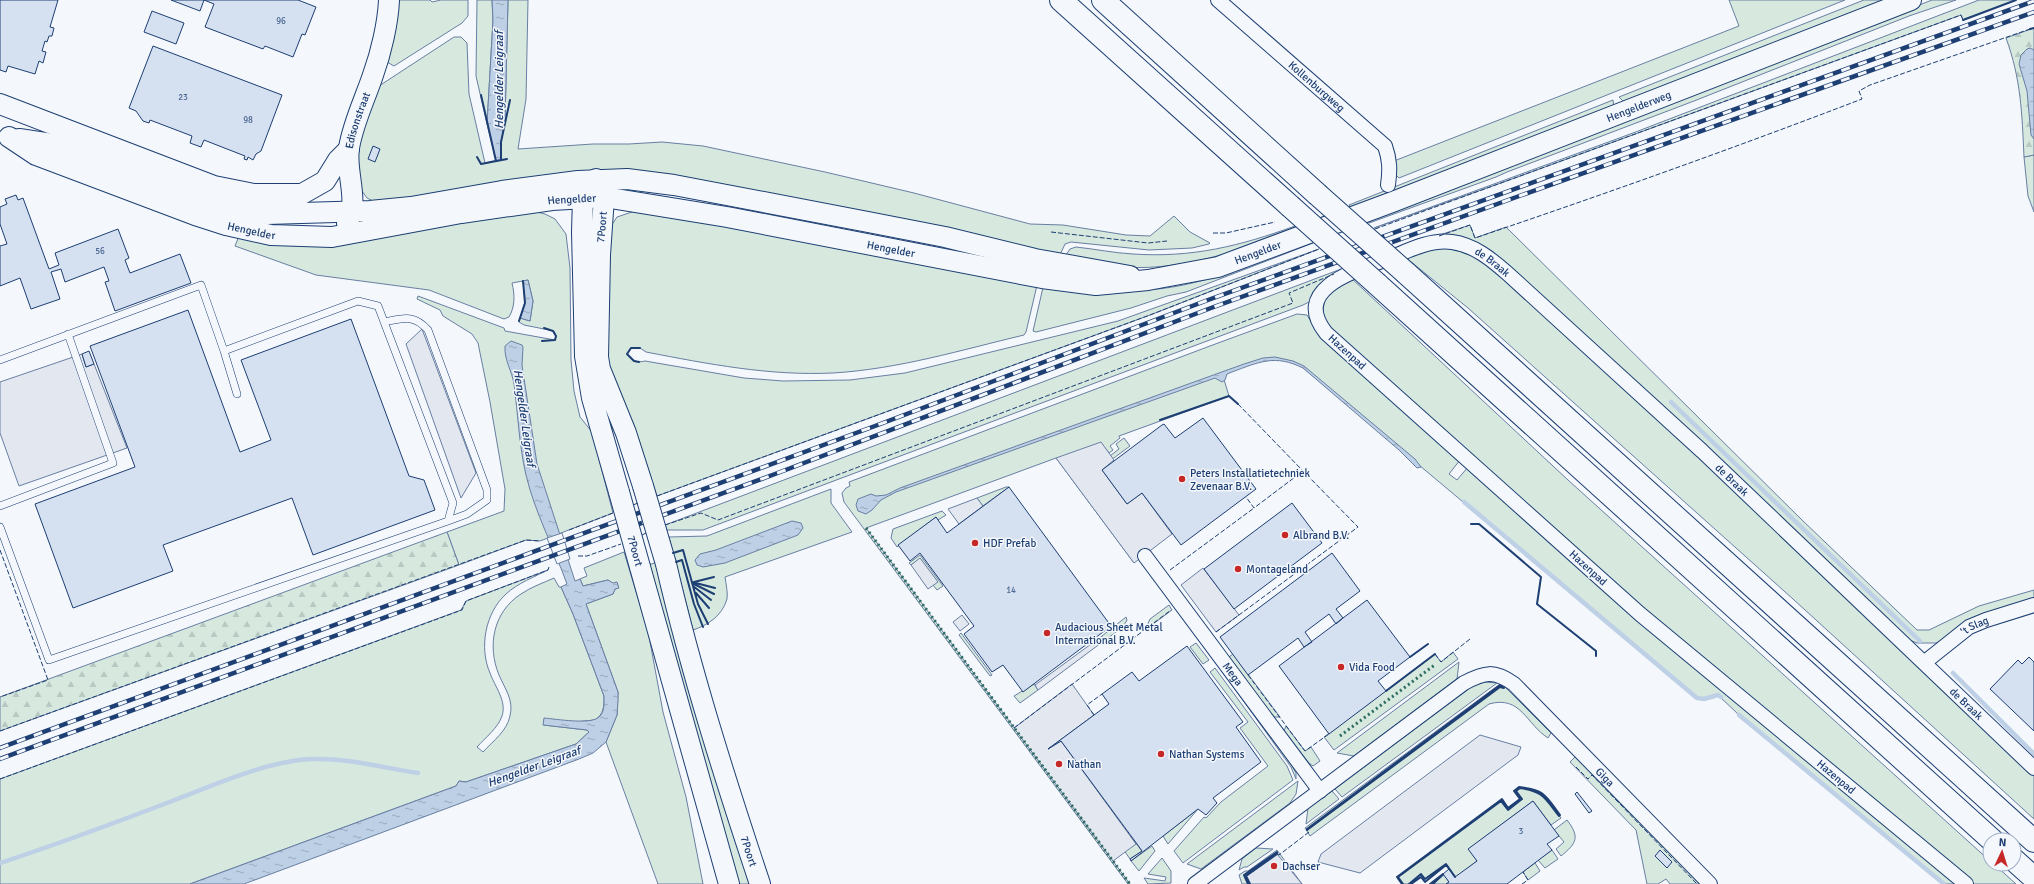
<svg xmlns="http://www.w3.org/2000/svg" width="2034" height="884" font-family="Signika,sans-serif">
	<defs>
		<pattern id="forest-firs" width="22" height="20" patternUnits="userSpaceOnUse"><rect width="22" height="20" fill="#d7e8df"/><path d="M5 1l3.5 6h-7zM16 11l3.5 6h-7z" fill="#b8c8c3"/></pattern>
		<pattern id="water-ripples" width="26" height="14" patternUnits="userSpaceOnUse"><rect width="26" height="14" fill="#bed0e5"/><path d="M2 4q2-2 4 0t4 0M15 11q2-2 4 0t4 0" fill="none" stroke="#9aaabe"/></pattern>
	</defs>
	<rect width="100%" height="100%" fill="#f4f7fb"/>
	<path fill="#d7e8df" stroke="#687fa3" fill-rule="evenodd" d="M396,0h34l2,2 9,-2h27v16l-6,7 -68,43 -7,-4z
		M477,0h15l1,20 -6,104 -11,-48z
		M508,0h20l-2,99 -8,50 75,-5h36l33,-2 41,4 122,26 89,21 116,31 33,1 63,10 24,1 24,-20 16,16 20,11 -1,1 -17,4 -43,2 -78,-8 -6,2 -6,13 -383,-77 -301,22 -8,-4 -10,-14v-40l22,-58 75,-49h7l6,6 2,51 16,69 15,-4 1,-17 4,-20z
		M1729,0h116l-446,178 -5,-5v-12l345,-135z
		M1864,0h26l-264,104 -7,-7z
		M1932,0h24l-47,16 -215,85 -187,71 -11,5 -127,46 -2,-1z
		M1979,0h37l-53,20 -2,-5 -446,163 -141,50 259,-95z
		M1613,100l1,8 -260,102 -5,-5z
		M2034,155v57l-6,-16 -4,-39z
		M638,210l400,71 -12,51 -2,3c-63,15 -125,34 -191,38 -63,3 -125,-9 -187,-21l-6,-4h-9l-4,6c5,7 10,9 18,7l99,17 39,3 67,-1 55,-7 213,-52 201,-72 -169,66 -493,181 -20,-62 -23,-50 -12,-45 9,-113 6,-9z
		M533,211l12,3 10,5 11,15 4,34 1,92 3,31 6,26 12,15 21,81 -73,28 -14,-1 -67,25 -12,-33 57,-21 1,-22 -15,-87 -12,-59 -6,-9 -29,-18 -3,-6 -23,-11 1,-3 86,32 1,3 50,9 1,-4 -2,-5 -30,-6 -5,-3 1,-4 10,3 3,-20 -5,-21 -16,3c3,12 3,24 -3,34l-5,2 -75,-29 -113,-15 -81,-29 4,-10z
		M1470,225l5,13 31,-11 296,293 115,110h12l50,-24 55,-16v11l-98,42h-19l-10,-4 -429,-395 -81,5z
		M1295,226l3,4c-59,20 -121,44 -185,36 -16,-3 -32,-8 -47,-11l4,-6 6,-2c19,2 38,6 57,7 59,4 107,-8 162,-28z
		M1311,242l2,1 -127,49 -19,4 -36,12 -95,24 -3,-1 11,-48c31,2 63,6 94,7 60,0 118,-29 173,-48z
		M1445,247l32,8 135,118 422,400v46l-241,-220 -325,-291 -63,-51 25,-8z
		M1341,269l3,3 -35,30 -6,3 -600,225h-36l-2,-5z
		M1350,277l218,203 422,381v3h4l22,20h-44l-289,-238 -360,-324c0,-30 3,-28 27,-45z
		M1297,314l10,1 12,20 7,8 134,117 -11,14 8,6 11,-13 494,417h-18l-205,-169 -21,-20 -14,4 -7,-1 -395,-331 -15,-7 -16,-2 -49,15 7,23 -110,40 1,2 -10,8 3,4 -4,3 -8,-10 -11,5 44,115 -78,-105 -190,70 264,356h-2l-284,-382 -2,-9 4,-5 4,-2 -1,-4 361,-136z
		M1124,438l6,8 -31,23 -2,-3 22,-17 -3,-5z
		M1006,487h3l-26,19 -6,-8z
		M831,489v14l21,29 -127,45c1,7 3,16 2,22 -5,17 -19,26 -34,31l-24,-93 38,-1z
		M942,511l4,4 -8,5 -2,-3 -39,30 -6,-9 2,-9z
		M624,552l24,79 15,81 23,85 17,87h-45l-52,-142 11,-27 1,-23 -32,-88 27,-10 2,-5 3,-1 -10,-8 -25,6 -3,-7 7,-3 -3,-8z
		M920,555l23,31 -6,4 -4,-5 4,-3 -17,-23 -9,6 -2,-2z
		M655,563l3,4 94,317h-14l-90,-319z
		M548,570c-14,7 -30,13 -42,24 -21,19 -27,54 -16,79 5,14 17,28 12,43 -4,12 -17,22 -25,31l6,5c10,-11 24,-21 27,-36 4,-16 -5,-27 -11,-41 -12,-29 -6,-63 22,-81 10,-7 22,-11 33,-16l5,9h2l12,27 31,82c0,10 0,18 -9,24l-51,5 43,5 2,2 -13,12 -110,38 -7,-1 -3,5 -266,98h-190v-105l461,-169 5,-9z
		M1169,605l3,5 -27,20 5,-11z
		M1126,617l1,3 -4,7 -18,13 -3,-4z
		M961,633l31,42 -2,1 -31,-41z
		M1196,643l13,17 -6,4 -13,-17z
		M1453,652l5,7 -124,91 -10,-13 111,-83 6,8z
		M1233,654l47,63h-7l-44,-60z
		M1459,662l-2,17 -103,77 -17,-3z
		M1219,667l72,97 5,9v6l-5,-12z
		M1215,668l72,98 6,14 -110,83 -9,-12 30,-34 2,1 15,-16 47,-36 -28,-38 8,-6 -38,-50z
		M1485,682l12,1 -155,114 -7,-8 137,-103z
		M1034,684l4,6 -18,13 -6,-7z
		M1500,684l5,3 46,46 -3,5c-22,-14 -27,-43 -59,-34l-179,132 -5,-8zM1499,686l5,2 -4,-1 -193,143z
		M1286,726l19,25 6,-4 9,14 -7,5 -4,-3 -25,-32z
		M1575,757l126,127h-31l-4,-5 -8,5h-11l-11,-54 -66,-68z
		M1298,781l-2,13 -6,9 -89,66 -14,-5z
		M1520,788l13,2 10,4 18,24 -10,7 -18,-24 -64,48 8,12 -21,16 -10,-13 -21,15 -4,-4 -12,9h-6l-5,-7 103,-76 7,8 14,-10 -6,-8z
		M1332,791l7,8 -33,25 2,-16z
		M1198,809l-30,35 -5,-8z
		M1567,820c13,17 10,23 -6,36l-5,-7 8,-7 -10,-12z
		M1131,837l11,14 -12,8 -9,-13z
		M1152,846l3,5 -16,20 -8,-10z
		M1256,848l17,1 -26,18h-3l-5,3 3,-11z
		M1277,850l25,34h-52l-4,-8 31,-22v-1l-33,22 4,9h-6l-3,-9 6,-4h3z
		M1552,850l6,9 -13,9 -7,-8z
		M1162,858l9,13v12l-23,1 -4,-6 21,3 1,-4 -18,-3z
		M1535,863l5,8 -12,9 -5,-8z
		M1444,875l5,7 -3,2h-13z"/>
	<path fill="url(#forest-firs)" stroke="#687fa3" d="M2034,28v127l-10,2c-2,-44 -3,-78 -18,-119z
		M447,532l12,33 -459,166v-34z"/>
	<path fill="#e3e8f0" stroke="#687fa3" d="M422,329l54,144 -15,25 -55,-154z
		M82,354l4,13 8,-3 33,84 -108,38 -19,-53v-51z
		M1101,442l13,18 -12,10 25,34 15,-11 30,41 -38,29 -78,-105z
		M977,498l6,8 -24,18 -11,-15z
		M920,558l18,24 -10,7 -17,-24z
		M1203,568l36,47 -23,17 -35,-47z
		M962,615l7,9 -9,7 -7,-9z
		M1102,636l3,4 -67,50 -3,-5z
		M1072,684l22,31 -46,34 13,-8 75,103 -23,17 -99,-133z
		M1480,735l41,12 -3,8 -158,118 -42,-11 3,-8z
		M1277,854l25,30h-52l-4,-8z"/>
	<path fill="url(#water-ripples)" stroke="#687fa3" d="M492,0h16l-3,122 -4,20v17l-5,2 -9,-37 6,-104z
		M2030,48l4,2v89l-3,-4 -4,-44 -8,-27 2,-9 6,-6z
		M528,280l5,21 -3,20 -10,-3 5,-16 -2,-21z
		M511,341l11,4 1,2 -1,18 15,99 38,117 5,-2 3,7 25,-6 5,3 4,-1 2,6 -4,1 -2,5 -27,10 32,88v9l-1,14 -11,27 -13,11 -14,6 -335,125h-54l266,-98 3,-5 7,1 110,-38 13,-12 -2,-2 -44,-5 1,-7c12,1 47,7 55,-1 6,-5 5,-14 5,-21l-31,-82 -12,-27 6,-3c-13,-36 -32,-71 -41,-109 -7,-30 -8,-61 -12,-91 -2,-13 -10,-24 -9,-38z
		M1275,357l18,4 11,5 111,93 6,8 -4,1 -18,-18 -96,-82c-28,-14 -44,-6 -71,4l-5,2 -2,6 -3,2 -7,-4 -319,114 -15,8 -9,10 -6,4 -8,-3 -2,-6 2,-6 13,-5 5,2 10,-1 14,-7 344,-124 19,-6z
		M792,521l9,2 2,5 -5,7 -73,28 -22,4 -6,-2 -2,-5 5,-6 16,-4z"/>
	<path fill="#f4f7fb" stroke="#687fa3" d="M562,533l8,26 -13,5 -10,-26z"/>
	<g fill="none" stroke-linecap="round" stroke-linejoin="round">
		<path stroke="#bed0e5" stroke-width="4.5" d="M1671,402l249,239
			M1464,502l233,196 7,1 14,-4 3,2
			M1953,673l81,81
			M1739,715l205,169
			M0,863c61,-20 120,-42 180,-65 39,-15 91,-38 133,-39 35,-1 71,9 105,14"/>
	</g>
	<path fill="#d5e0f0" stroke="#1d3f73" d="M0,0h58l-8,27 4,1 -2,8h-3l-2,6 -2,-1 -3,10 4,1 -3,11 -4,-2 -4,13 -27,-8 -2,6 -6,-2z
		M171,0h33l-4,11z
		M204,0h94l18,7 -11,28 -3,-1 -9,23 -28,-11 -2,3 -58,-22 9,-23z
		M152,11l32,12 -8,21 -32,-12z
		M153,46l129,49 -21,56 -5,3 -3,6 -5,-3 -1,3 -3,-1 1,-3 -41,-16 -3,7 -11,-4 2,-7 -42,-16 -1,3 -6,-2 -7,-10 -7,-3z
		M373,146l7,3 -5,13 -7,-3z
		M16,195l2,5 5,-2 26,71 10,-4 -4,-12 63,-24 11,29 -4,2 5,13 50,-19 11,29 -76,28 -10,-29 4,-1 -5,-14 -39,15 -4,-13 -10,3 9,27 -29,10 -11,-31 -20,8v-40l7,-2 -7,-20v-17l7,-3 -2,-5z
		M188,310l52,142 31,-12 -30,-80 110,-41 58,157 15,4 11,30 -122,45 -21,-57 -129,47 10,26 -100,37 -38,-104 100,-37 -45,-121z
		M89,351l5,13 -8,3 -4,-13z
		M1203,418l53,71 -75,56 -39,-52 -15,11 -25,-34 60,-45 2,-1 11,14z
		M1009,487l102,139 -88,66 -20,-27 -11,7 -28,-38 10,-8 -54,-73 -10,8 -12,-16 38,-28 11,16z
		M1292,503l30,40 -88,66 -30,-40z
		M1332,553l28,38 -24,18 7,9 -7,6 -7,-10 -24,18 7,10 -8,5 -6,-9 -50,37 -28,-38z
		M1367,600l43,57 -32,24 8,10 -57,43 -50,-68z
		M1187,646l56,76 -7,5 25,35 -48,36 4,5 -11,12 -8,-6 -67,52 -1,-2 12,-8 -5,-7 -76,-103 -13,8 61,-45 -7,-10 30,-22 7,9z
		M2029,657l5,5v69l-44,-42 28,-29 4,4z
		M1577,792l15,19 -3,2 -14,-19z
		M1533,801l26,35 -12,8 5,6 -45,34h-61l3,-2 -6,-8 6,-5 6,8 22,-16 -9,-12z
		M1660,850l12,12 -5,6 -12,-12z"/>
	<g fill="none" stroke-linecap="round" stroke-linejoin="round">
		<defs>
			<path id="lane" d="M384,322c19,-4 30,-8 44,8l59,160v10l-20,14 -19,7
				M224,351l13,43
				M0,360l201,-75 23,66 134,-50 20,5 75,197 -5,18 -399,139 -49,-133
				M0,506l113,-43 -45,-129"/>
			<g id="street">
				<path id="s1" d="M1218,0l167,146c5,14 5,24 3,39"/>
				<path id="s2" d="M1145,556l175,235"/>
				<path id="s3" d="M1925,662l44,-35 17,-7 48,-15"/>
				<path id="s4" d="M1195,884l269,-201c21,-11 30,-13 50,1l196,200"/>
				<path id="s5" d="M1966,884l-326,-270 -314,-281c-36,-45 31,-63 62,-74 19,-8 42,-20 64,-17 22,3 39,17 55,31l195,178 332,317"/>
			</g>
			<g id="secondary">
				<path d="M0,104l214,82 40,8h48l23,-13 13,-21 11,-11"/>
				<path id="s6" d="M9,137l27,18 159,60 31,10 45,10 61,2 129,-24 91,-13 52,-3 123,20 315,61 54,7 52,-5 70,-13 177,-66 516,-201"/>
				<path d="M19,139l33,5 156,59 39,9 20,2 103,-3 41,-4 91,-16 76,-10 49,-2 47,6 194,37 77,15 90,22 95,17"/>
				<path id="s7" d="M347,223c13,-22 -2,-51 2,-75 4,-25 16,-49 24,-73 8,-22 15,-52 16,-75"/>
				<path d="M619,492l-27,-94 -7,-42 -3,-124 1,-35 13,-18 8,18 -4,58 -2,102 2,12 26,64 17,53"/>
				<path id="s8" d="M666,564c25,108 59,215 94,320"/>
				<path d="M640,567l89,317"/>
			</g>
			<path id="highway" d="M1061,0l229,206
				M1103,0l214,194
				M1406,273l628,568
				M1377,284l615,556
				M2014,860l20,18"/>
		</defs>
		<use href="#lane" stroke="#1d3f73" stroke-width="8"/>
		<use href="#street" stroke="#1d3f73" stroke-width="16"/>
		<use href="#secondary" stroke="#1d3f73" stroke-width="22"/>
		<use href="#highway" stroke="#1d3f73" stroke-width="24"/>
		<use href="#lane" stroke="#f4f7fb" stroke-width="7"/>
		<use href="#street" stroke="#f4f7fb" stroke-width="14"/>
		<use href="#secondary" stroke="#f4f7fb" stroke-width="20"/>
		<use href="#highway" stroke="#f4f7fb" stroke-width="22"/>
		<defs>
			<path id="rail" d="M0,748l875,-322 333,-126 826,-299
				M0,759l775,-285 436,-166 311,-113 512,-183"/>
		</defs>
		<use href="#rail" stroke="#1d3f73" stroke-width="4.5"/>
		<use href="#rail" stroke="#f4f7fb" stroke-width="3" stroke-dasharray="9" stroke-linecap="butt"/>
		<defs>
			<g id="secondary-bridge">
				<path d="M643,486l23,78"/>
				<path id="s9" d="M619,492l21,75"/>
			</g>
			<path id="highway-bridge" d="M1317,194l89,79
				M1290,206l87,78"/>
		</defs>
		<use href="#secondary-bridge" stroke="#1d3f73" stroke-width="22" stroke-linecap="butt"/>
		<use href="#highway-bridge" stroke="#1d3f73" stroke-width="24" stroke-linecap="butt"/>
		<use href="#secondary-bridge" stroke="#f4f7fb" stroke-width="20"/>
		<use href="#highway-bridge" stroke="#f4f7fb" stroke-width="22"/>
		<path stroke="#2c6c60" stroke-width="3" stroke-dasharray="2 3" stroke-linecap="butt" d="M866,528l264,356
			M1340,736l96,-72"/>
		<path stroke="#1d3f73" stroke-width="1" stroke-dasharray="5 2" stroke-linecap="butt" d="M1375,229l586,-214 2,5
			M1051,232l97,11 19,-2
			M1213,233h13l49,-11
			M1439,236l31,-11 5,13c130,-44 259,-90 387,-139l-3,-8 11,-6 160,-56
			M1238,404l65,67 -49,37 -8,-11
			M657,496l493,-181 169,-66
			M633,505l5,-2
			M665,525l36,-12 17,7 575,-217 -4,-10 45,-19
			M569,530l44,-17
			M642,535l4,-2
			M0,550l48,130 -48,17
			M578,556h9l34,-12
			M1170,570l84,-62
			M1216,632l142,-105 -55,-56
			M1435,654l6,8 29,-23
			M1248,675l57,76 24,-17
			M1094,715l-7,-10 15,-11
			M1014,728l157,-118
			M0,731l526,-191 14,1
			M1576,767l12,12 4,-4 105,109
			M0,779l462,-169 4,-9 82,-31 1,-3
			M1277,854l2,1 30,-23 -2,-2
			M1522,884l6,-4 -5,-8"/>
		<path stroke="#1d3f73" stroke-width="2" d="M1963,20l53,-20
			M2030,29l4,-1
			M481,95l15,66
			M477,157l4,7 26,-5
			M501,159v-17l9,-42
			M519,321l6,-18 -2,-22
			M542,341l13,-1 1,-4 -3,-5 -9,-3
			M639,362l-5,-1 -7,-7 4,-6h9
			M1160,420l69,-24 9,8
			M1471,524h8l62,53 -4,27 59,47v5
			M673,553l10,-3 15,54 10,20
			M676,562l6,-2 12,44 9,23
			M692,582l23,6
			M694,582l20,-5
			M694,584l20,10
			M693,586l18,14
			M696,593l13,15
			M1410,657l18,-13
			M1500,685l4,3 -4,-1 -193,143v-1z
			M1386,691l49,-37
			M1248,884l-4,-9 33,-23v2l-31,22 4,8
			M1402,884l-5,-7 105,-78 6,9 12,-9 -6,-8 5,-4c26,3 26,8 41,28l-1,1c-14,-18 -16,-25 -39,-28l-4,3 6,8 -14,11 -7,-9 -103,76 5,7
			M1409,884l12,-10 4,5 21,-15 9,13
			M1411,884l10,-7 4,5 21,-17 4,5
			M1430,884l13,-10 -10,10"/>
	</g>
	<g fill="#c62828" stroke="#f4f7fb" stroke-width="1.5">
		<circle cx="1182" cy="479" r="4"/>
		<circle cx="1285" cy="535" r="4"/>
		<circle cx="975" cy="543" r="4"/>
		<circle cx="1238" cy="569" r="4"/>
		<circle cx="1047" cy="633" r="4"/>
		<circle cx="1341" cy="667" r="4"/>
		<circle cx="1161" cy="754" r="4"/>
		<circle cx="1059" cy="764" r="4"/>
		<circle cx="1274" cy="866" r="4"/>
	</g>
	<g text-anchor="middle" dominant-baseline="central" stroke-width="3" stroke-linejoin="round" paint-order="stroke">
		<g font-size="9" fill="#4b6792">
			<text x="281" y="21">96</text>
			<text x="183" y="97">23</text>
			<text x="248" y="120">98</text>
			<text x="100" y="251">56</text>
			<text x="1011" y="590">14</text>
			<text x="1521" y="831">3</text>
		</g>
		<g font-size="11" fill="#1d3f73" stroke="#f4f7fb">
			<text stroke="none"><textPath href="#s1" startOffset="131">Kollenburgweg</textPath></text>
			<text stroke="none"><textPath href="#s6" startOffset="1691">Hengelderweg</textPath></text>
			<text stroke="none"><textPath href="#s7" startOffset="105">Edisonstraat</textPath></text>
			<text stroke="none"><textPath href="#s6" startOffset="585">Hengelder</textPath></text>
			<text transform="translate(602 227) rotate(-85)">7Poort</text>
			<text stroke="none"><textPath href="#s6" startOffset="261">Hengelder</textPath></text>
			<text stroke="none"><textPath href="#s6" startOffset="909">Hengelder</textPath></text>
			<text stroke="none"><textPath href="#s6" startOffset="1283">Hengelder</textPath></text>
			<text stroke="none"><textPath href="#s5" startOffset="1077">de Braak</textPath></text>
			<text transform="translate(1347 352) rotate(42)">Hazenpad</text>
			<text stroke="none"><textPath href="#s5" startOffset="1401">de Braak</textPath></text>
			<text stroke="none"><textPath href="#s9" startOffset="61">7Poort</textPath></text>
			<text transform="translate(1588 568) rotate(42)">Hazenpad</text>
			<text stroke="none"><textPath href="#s3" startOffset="62">'t Slag</textPath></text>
			<text stroke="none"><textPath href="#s2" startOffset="147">Mega</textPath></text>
			<text stroke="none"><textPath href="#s5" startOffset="1725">de Braak</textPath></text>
			<text transform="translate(1836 777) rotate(40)">Hazenpad</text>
			<text stroke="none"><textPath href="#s4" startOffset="520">Giga</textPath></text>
			<text stroke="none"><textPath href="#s8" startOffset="299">7Poort</textPath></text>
		</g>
		<g font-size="11" fill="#1d3f73" stroke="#f4f7fb" text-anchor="start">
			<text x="1190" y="473">Peters Installatietechniek<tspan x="1190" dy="13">Zevenaar B.V.</tspan></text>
			<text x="1293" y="535">Albrand B.V.</text>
			<text x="983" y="543">HDF Prefab</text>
			<text x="1246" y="569">Montageland</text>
			<text x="1055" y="627">Audacious Sheet Metal<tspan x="1055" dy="13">International B.V.</tspan></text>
			<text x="1349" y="667">Vida Food</text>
			<text x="1169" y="754">Nathan Systems</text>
			<text x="1067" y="764">Nathan</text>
			<text x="1282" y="866">Dachser</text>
		</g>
		<g font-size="12" font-style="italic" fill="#1d3f73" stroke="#f4f7fb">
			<text transform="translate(499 80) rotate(-90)">Hengelder Leigraaf</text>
			<text transform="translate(524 418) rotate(82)">Hengelder Leigraaf</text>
			<text transform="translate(534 767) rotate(-20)">Hengelder Leigraaf</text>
		</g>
	</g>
	<g transform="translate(2002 852) rotate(4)"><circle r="19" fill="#f4f7fb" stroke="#9eadc5"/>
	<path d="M0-3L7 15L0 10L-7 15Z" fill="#c62828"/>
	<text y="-6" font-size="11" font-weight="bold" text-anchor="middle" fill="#1d3f73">N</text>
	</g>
</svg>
